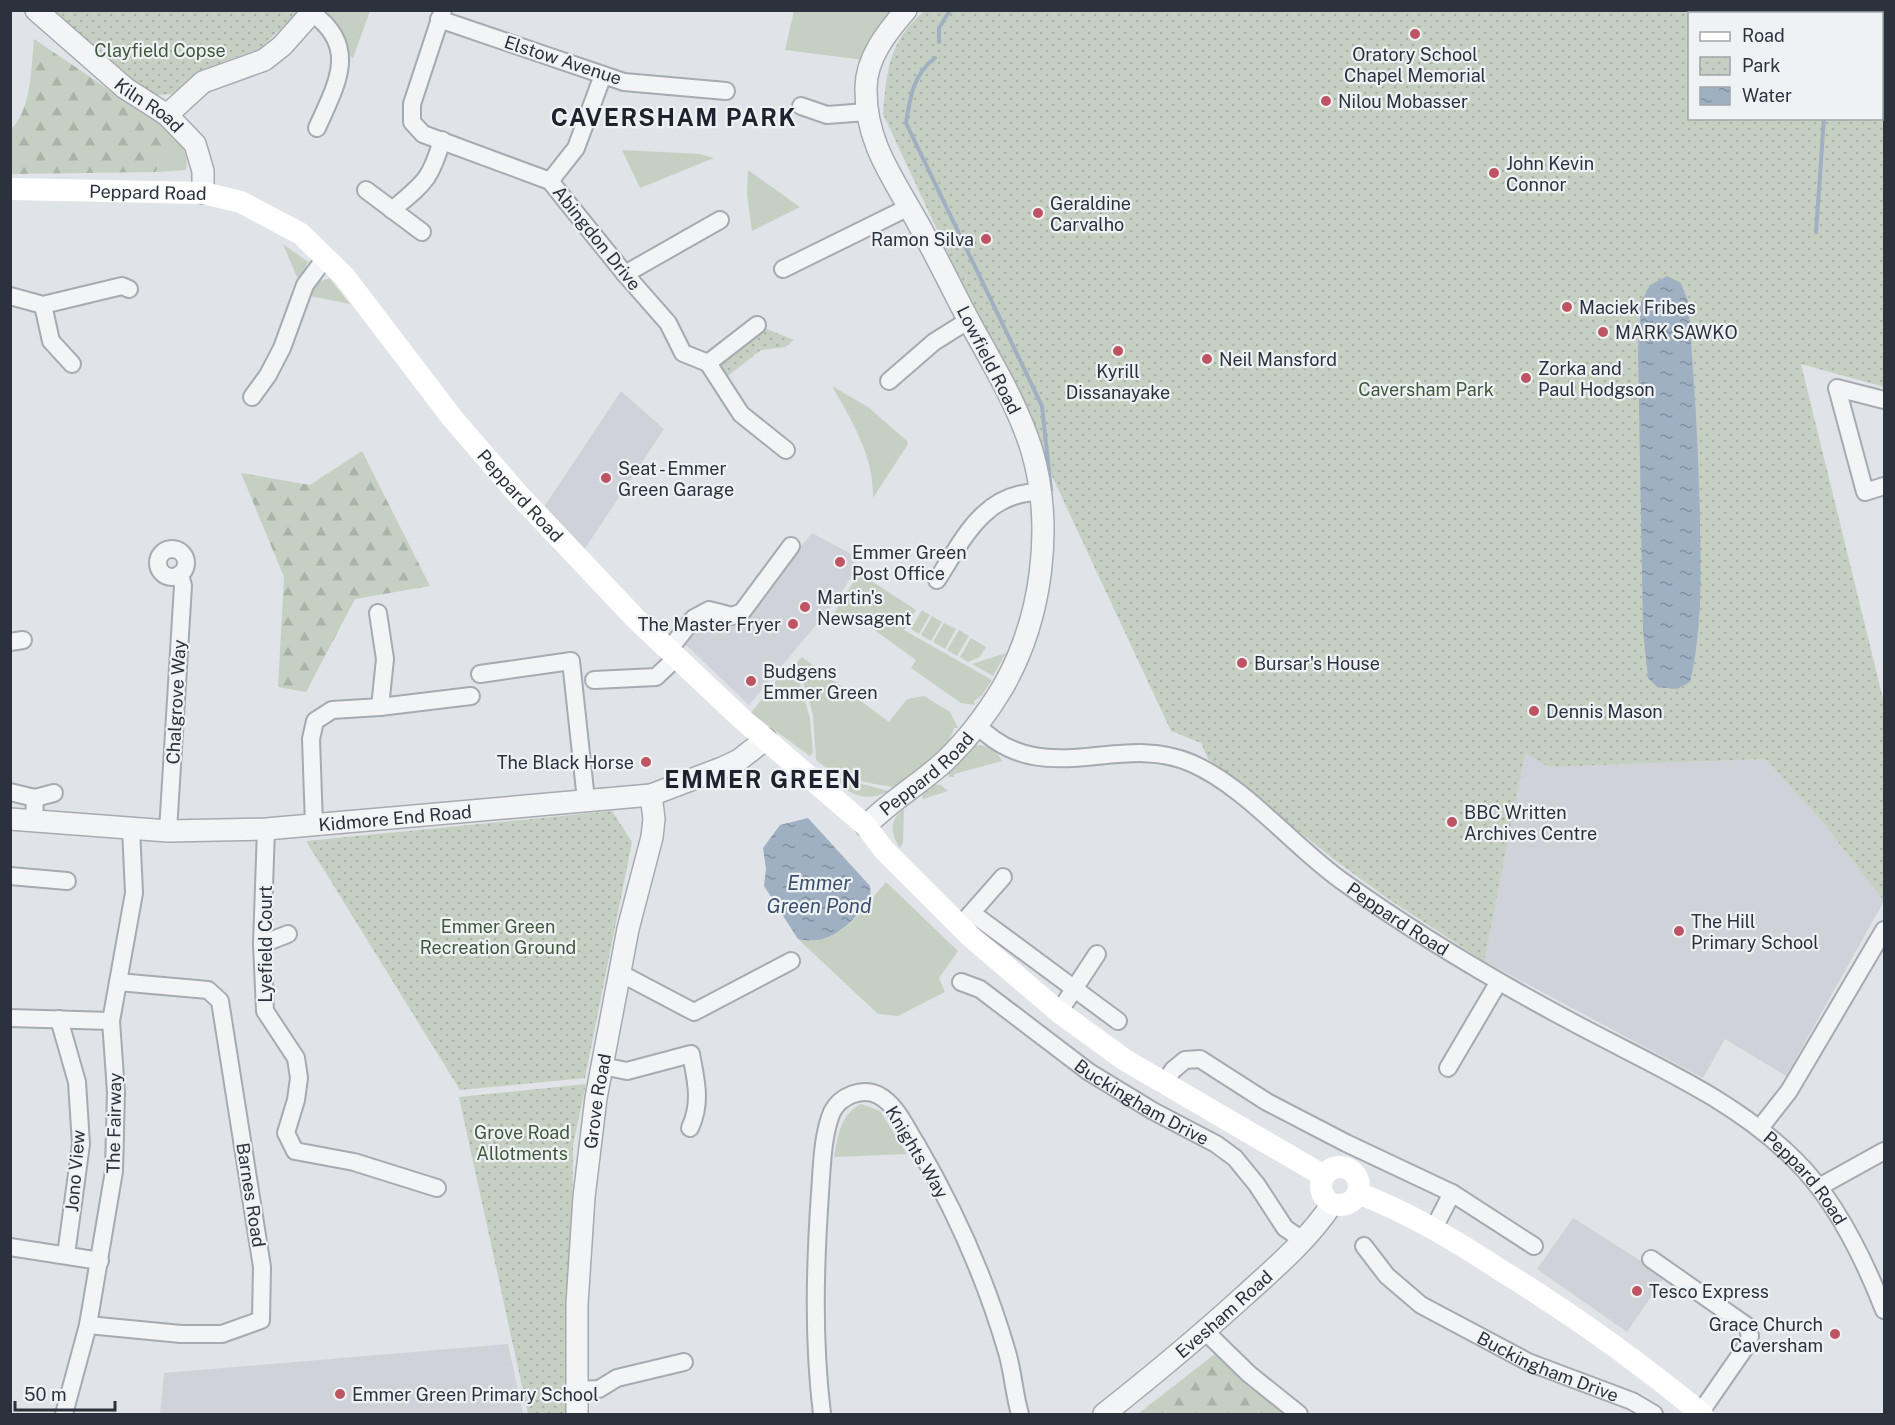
<svg xmlns="http://www.w3.org/2000/svg" width="1895" height="1425" font-family="'Public Sans',sans-serif">
	<defs>
		<pattern id="forest-firs" width="22" height="20" patternUnits="userSpaceOnUse" patternTransform="scale(1.5)"><rect width="22" height="20" fill="#c6d0c2"/><path d="M5 1l3.5 6h-7zM16 11l3.5 6h-7z" fill="#aab3a8"/></pattern>
		<pattern id="park-dots" width="8" height="8" patternUnits="userSpaceOnUse" patternTransform="scale(1.5)"><rect width="8" height="8" fill="#c6d0c2"/><path d="M2 2h.1M6 6h.1" fill="none" stroke="#aab3a8" stroke-width="1.8" stroke-linecap="round"/></pattern>
		<pattern id="water-ripples" width="26" height="14" patternUnits="userSpaceOnUse" patternTransform="scale(1.5)"><rect width="26" height="14" fill="#9fb0c3"/><path d="M2 4q2-2 4 0t4 0M15 11q2-2 4 0t4 0" fill="none" stroke="#8290a0"/></pattern>
	</defs>
	<rect width="100%" height="100%" fill="#e0e3e7"/>
	<path fill="#cfd2d9" d="M621,391l43,38 -82,124 -38,-46z
		M812,533l43,23 -2,18 -17,27 -87,104 -65,-62 24,-28h36z
		M1438,687l111,80 218,-8 53,60 64,82 -98,175 -61,-37 -22,39 -219,-117 -97,-63z
		M1573,1218l92,58 -38,56 -90,-63z
		M508,1344l15,70h-363l4,-41z"/>
	<path fill="#c6d0c2" d="M330,11h40l-17,47 -15,-12 -17,-26z
		M794,11h112l-34,50 -87,-11z
		M166,131c15,10 23,22 20,39l-30,2z
		M622,150l78,4 14,4 -74,30z
		M748,170l52,37 -48,24 -5,-37z
		M283,244l25,18 -9,20z
		M329,278l21,26 -40,-8 4,-12z
		M832,386l36,21 39,34 1,3 -35,54c1,-42 -21,-77 -41,-112z
		M859,573l57,37 -12,20 88,50 -10,15 -8,6 1,4 -14,-2 -50,-35 5,-8 -64,-46 -6,7 -12,-8z
		M922,610l8,5 -11,19 -8,-5z
		M932,616l10,6 -11,19 -10,-6z
		M944,623l12,6 -11,20 -12,-7z
		M959,630l10,6 -12,20 -10,-6z
		M971,638l15,9 -6,10 -12,5 -8,-5z
		M1006,653l-13,23 -21,-12z
		M802,657l87,65 18,-23 17,-3 26,16 8,16h-4c-4,21 -42,46 -58,59 -27,-3 -59,-9 -80,-27l-3,-45 -16,-53z
		M787,667l9,1 14,51 3,34 -3,3 -59,-43z
		M974,745c11,-1 24,5 28,16l-48,13v3h-5l-2,-5z
		M836,777l53,14c-20,11 -42,6 -53,-14z
		M932,784l9,1 7,6 -25,8 -2,-8z
		M904,809l-1,34 -3,5c-10,-16 -11,-27 4,-39z
		M886,882l72,69 -19,27 6,14 -47,24 -20,-2 -80,-75c41,10 64,-30 88,-57z
		M861,1104l19,7 27,43 -73,3c4,-21 6,-42 27,-53z"/>
	<path fill="url(#forest-firs)" d="M34,39l133,90 -11,43 -145,2 -1,-44c22,-19 21,-63 24,-91z
		M362,451l68,135 -75,13 -49,93 -28,-5 6,-110 -43,-104 69,12z
		M1216,1353l80,61h-158z"/>
	<path fill="url(#park-dots)" fill-rule="evenodd" d="M52,11h248l-41,38 -60,22 -27,23 -16,1 -24,-15z
		M924,11h960v376l-83,-23 83,339v198l-64,-82 -54,-60 -217,8 -24,-14 -41,208 -97,-63 -51,-37 -128,-102 -7,-16 -30,-12 -288,-617c4,-44 5,-71 41,-103zM1690,14h192v104h-192z
		M757,325l37,15 -9,7 -24,3 -41,32 -12,-19z
		M612,811l20,31 -47,236 -125,12 -154,-249z
		M586,1084l-13,61 -2,269h-43l-69,-317z"/>
	<path fill="url(#water-ripples)" d="M1667,276l14,7 7,19c6,75 11,149 12,224 1,51 2,106 -10,156l-13,7 -20,-2 -9,-9 -5,-48 -5,-280 3,-48 9,-17z
		M808,818l62,68 1,13c-20,24 -40,48 -73,40l-34,-53 2,-17 -3,-21 17,-23z"/>
	<g fill="none" stroke-linecap="round" stroke-linejoin="round">
		<path stroke="#9fb0c3" stroke-width="4" d="M1816,10l1,4
			M939,42v-14l11,-18
			M935,58c-22,16 -25,40 -29,65l136,283 9,84
			M1816,232l8,-114"/>
		<defs>
			<g id="minor">
				<path d="M443,10l-31,94v18l11,12 127,47 75,93 43,49 15,30 25,10 49,-38"/>
				<path d="M312,13c48,34 24,72 5,115"/>
				<path d="M439,19l185,63 102,9"/>
				<path d="M801,106l26,9 40,-3"/>
				<path d="M550,181l26,-33 27,-73"/>
				<path d="M366,190l56,42"/>
				<path d="M392,210c32,-27 38,-29 50,-70"/>
				<path d="M783,269l126,-62"/>
				<path d="M625,274l95,-54"/>
				<path d="M10,296l33,9 79,-19 7,3"/>
				<path d="M43,305l8,36 21,23"/>
				<path d="M708,363l33,51 45,36"/>
				<path d="M889,381l45,-39 35,-22"/>
				<path d="M252,397l16,-22 14,-27 23,-63 21,-28"/>
				<path d="M1884,400l-47,-12 28,104 19,-6"/>
				<circle cx="172" cy="563" r="14"/>
				<path d="M937,580c27,-42 47,-88 103,-88"/>
				<path d="M10,642l13,-2"/>
				<path d="M668,651l26,-33 15,-8 23,6 10,-4 49,-66"/>
				<path d="M480,674l91,-13 15,139"/>
				<path d="M594,680l62,-3 20,-19"/>
				<path d="M380,707l91,-11"/>
				<path id="s1" d="M976,724c66,69 142,7 215,39 54,23 103,84 151,118 74,53 153,100 232,142 76,41 159,75 221,137 39,38 69,99 89,150"/>
				<path d="M10,792l25,6"/>
				<path d="M34,821l1,-23 19,-5"/>
				<path d="M314,825l-3,-86 4,-18 17,-11 48,-3 5,-48 -7,-46"/>
				<path d="M266,829l-4,115 3,67 31,47 3,20 -3,22 -10,33 9,18 59,11 83,26"/>
				<path d="M168,831l15,-245 -3,-12"/>
				<path d="M10,876l57,5"/>
				<path d="M972,913l146,108"/>
				<path d="M966,919l37,-42"/>
				<path d="M262,944l26,-10"/>
				<path d="M620,973l74,39 97,-51"/>
				<path id="s2" d="M961,982l19,7 109,83 64,39 63,33 19,14 22,27 28,43 19,13"/>
				<path d="M1059,1012l38,-58"/>
				<path d="M10,1018l101,3"/>
				<path d="M59,1019l18,63 4,62 -15,111"/>
				<path d="M602,1066l25,5 64,-17c5,27 11,48 -1,74"/>
				<path d="M1448,1068l50,-85"/>
				<path d="M1164,1084l9,-14 12,-10 15,-1 67,43 79,41 106,50 82,53"/>
				<path d="M1760,1128l29,-37 95,-161"/>
				<path d="M1819,1187l65,-36"/>
				<path d="M1434,1228l18,-35"/>
				<path id="s3" d="M1364,1246l23,30 34,29 107,57 104,39 22,13"/>
				<path d="M10,1247l90,14"/>
				<path d="M1651,1259l96,67 3,10 -3,9 -47,68"/>
				<path d="M88,1325l93,9h41l39,-14 1,-53 -42,-266 -12,-11 -90,-8"/>
				<path d="M1205,1331l44,43 50,40"/>
				<path d="M576,1390l23,-1 18,-11 67,-16"/>
				<path d="M64,1414l24,-89 26,-154 2,-79 -5,-71 23,-128 -3,-65"/>
				<path d="M822,1414c-9,-74 -7,-147 -2,-221 2,-25 2,-57 12,-81 8,-16 30,-25 46,-17 19,10 28,33 39,50 38,65 69,135 90,207 6,20 7,42 13,62"/>
			</g>
			<g id="tertiary">
				<path id="s4" d="M36,10l89,78 42,27 28,29 8,27v22"/>
				<path d="M167,115l36,-33 61,-22 18,-14 32,-36"/>
				<path id="s5" d="M10,819l158,12 98,-2 385,-34 71,-27 17,-8 27,-21"/>
				<path id="s6" d="M866,826c24,-25 54,-42 79,-65 21,-20 43,-49 58,-74 39,-68 51,-160 29,-236 -14,-46 -40,-88 -63,-130 -17,-32 -32,-64 -50,-96 -25,-46 -54,-82 -53,-137 0,-30 21,-56 40,-78"/>
				<path id="s7" d="M577,1414v-110l7,-107 12,-99 32,-169 24,-92 2,-18 -3,-24"/>
				<path id="s8" d="M1104,1414c48,-38 95,-77 140,-118 32,-29 64,-56 88,-92"/>
			</g>
		</defs>
		<use href="#minor" stroke="#a6aab1" stroke-width="20"/>
		<use href="#tertiary" stroke="#a6aab1" stroke-width="24"/>
		<use href="#minor" stroke="#f2f4f6" stroke-width="16"/>
		<use href="#tertiary" stroke="#f2f4f6" stroke-width="21"/>
		<g stroke="#fff" stroke-width="22">
			<path id="s9" d="M10,189l193,4 38,9 60,32 43,42 109,143 64,74 119,126 106,100 124,107 18,24 87,87 88,75 66,48 199,116"/>
			<circle cx="1340" cy="1186" r="19"/>
			<path d="M1358,1193c52,20 98,48 144,78 70,43 137,91 200,143"/>
		</g>
	</g>
	<g fill="#be5462" stroke="#eff2f5" stroke-width="2">
		<circle cx="1415" cy="34" r="6"/>
		<circle cx="1326" cy="101" r="6"/>
		<circle cx="1494" cy="173" r="6"/>
		<circle cx="1038" cy="213" r="6"/>
		<circle cx="986" cy="239" r="6"/>
		<circle cx="1567" cy="307" r="6"/>
		<circle cx="1603" cy="332" r="6"/>
		<circle cx="1118" cy="351" r="6"/>
		<circle cx="1207" cy="359" r="6"/>
		<circle cx="1526" cy="378" r="6"/>
		<circle cx="606" cy="478" r="6"/>
		<circle cx="840" cy="562" r="6"/>
		<circle cx="805" cy="607" r="6"/>
		<circle cx="793" cy="624" r="6"/>
		<circle cx="1242" cy="663" r="6"/>
		<circle cx="751" cy="681" r="6"/>
		<circle cx="1534" cy="711" r="6"/>
		<circle cx="646" cy="762" r="6"/>
		<circle cx="1452" cy="822" r="6"/>
		<circle cx="1679" cy="931" r="6"/>
		<circle cx="1637" cy="1291" r="6"/>
		<circle cx="1835" cy="1334" r="6"/>
		<circle cx="340" cy="1394" r="6"/>
	</g>
	<g text-anchor="middle" dominant-baseline="central" stroke-width="4.5" stroke-linejoin="round" paint-order="stroke">
		<g font-size="18" fill="#3f573a" stroke="#eff2f5">
			<text x="160" y="50">Clayfield Copse</text>
			<text x="1426" y="389">Caversham Park</text>
			<text x="498" y="926">Emmer Green<tspan x="498" dy="21">Recreation Ground</tspan></text>
			<text x="522" y="1132">Grove Road<tspan x="522" dy="21">Allotments</tspan></text>
		</g>
		<g font-size="18" fill="#2b313d" stroke="#eff2f5" text-anchor="start">
			<text x="1415" y="54" text-anchor="middle">Oratory School<tspan x="1415" dy="21">Chapel Memorial</tspan></text>
			<text x="1338" y="101">Nilou Mobasser</text>
			<text x="1506" y="163">John Kevin<tspan x="1506" dy="21">Connor</tspan></text>
			<text x="1050" y="203">Geraldine<tspan x="1050" dy="21">Carvalho</tspan></text>
			<text x="974" y="239" text-anchor="end">Ramon Silva</text>
			<text x="1579" y="307">Maciek Fribes</text>
			<text x="1615" y="332">MARK SAWKO</text>
			<text x="1219" y="359">Neil Mansford</text>
			<text x="1538" y="368">Zorka and<tspan x="1538" dy="21">Paul Hodgson</tspan></text>
			<text x="1118" y="371" text-anchor="middle">Kyrill<tspan x="1118" dy="21">Dissanayake</tspan></text>
			<text x="618" y="468">Seat - Emmer<tspan x="618" dy="21">Green Garage</tspan></text>
			<text x="852" y="552">Emmer Green<tspan x="852" dy="21">Post Office</tspan></text>
			<text x="817" y="597">Martin's<tspan x="817" dy="21">Newsagent</tspan></text>
			<text x="781" y="624" text-anchor="end">The Master Fryer</text>
			<text x="1254" y="663">Bursar's House</text>
			<text x="763" y="671">Budgens<tspan x="763" dy="21">Emmer Green</tspan></text>
			<text x="1546" y="711">Dennis Mason</text>
			<text x="634" y="762" text-anchor="end">The Black Horse</text>
			<text x="1464" y="812">BBC Written<tspan x="1464" dy="21">Archives Centre</tspan></text>
			<text x="1691" y="921">The Hill<tspan x="1691" dy="21">Primary School</tspan></text>
			<text x="1649" y="1291">Tesco Express</text>
			<text x="1823" y="1324" text-anchor="end">Grace Church<tspan x="1823" dy="21">Caversham</tspan></text>
			<text x="352" y="1394">Emmer Green Primary School</text>
		</g>
		<g font-size="18" fill="#2b313d" stroke="#eff2f5">
			<text transform="translate(563 60) rotate(18)">Elstow Avenue</text>
			<text stroke="none"><textPath href="#s4" startOffset="148">Kiln Road</textPath></text>
			<text stroke="none"><textPath href="#s9" startOffset="138">Peppard Road</textPath></text>
			<text transform="translate(597 238) rotate(51)">Abingdon Drive</text>
			<text transform="translate(989 360) rotate(63)">Lowfield Road</text>
			<text stroke="none"><textPath href="#s9" startOffset="642">Peppard Road</textPath></text>
			<text transform="translate(176 702) rotate(-87)">Chalgrove Way</text>
			<text stroke="none"><textPath href="#s6" startOffset="80">Peppard Road</textPath></text>
			<text stroke="none"><textPath href="#s5" startOffset="386">Kidmore End Road</textPath></text>
			<text stroke="none"><textPath href="#s1" startOffset="486">Peppard Road</textPath></text>
			<text transform="translate(265 944) rotate(-90)">Lyefield Court</text>
			<text stroke="none"><textPath href="#s2" startOffset="218">Buckingham Drive</textPath></text>
			<text stroke="none"><textPath href="#s7" startOffset="314">Grove Road</textPath></text>
			<text transform="translate(114 1123) rotate(-89)">The Fairway</text>
			<text transform="translate(917 1152) rotate(59)">Knights Way</text>
			<text transform="translate(75 1171) rotate(-85)">Jono View</text>
			<text stroke="none"><textPath href="#s1" startOffset="972">Peppard Road</textPath></text>
			<text transform="translate(251 1195) rotate(81)">Barnes Road</text>
			<text stroke="none"><textPath href="#s8" startOffset="156">Evesham Road</textPath></text>
			<text stroke="none"><textPath href="#s3" startOffset="224">Buckingham Drive</textPath></text>
		</g>
		<g font-size="20" font-style="italic" fill="#3a4f6c" stroke="#eff2f5">
			<text x="819" y="883">Emmer<tspan x="819" dy="23">Green Pond</tspan></text>
		</g>
		<g font-size="24" font-weight="bold" letter-spacing="1.5" fill="#1d222e" stroke="#eff2f5">
			<text x="674" y="117">CAVERSHAM PARK</text>
			<text x="763" y="779">EMMER GREEN</text>
		</g>
	</g>
	<rect width="1895" height="1425" fill="none" stroke="#2b313d" stroke-width="24"/>
	<rect x="1688" y="12" width="195" height="108" fill="#eff2f5" stroke="#a1a5ab" stroke-width="1.5"/>
	<rect x="1700" y="32" width="30" height="9" fill="#ffffff" stroke="#a1a5ab" stroke-width="1.5"/>
	<text x="1742" y="42" font-size="18" fill="#2b313d">Road</text>
	<rect x="1700" y="57" width="30" height="18" fill="url(#park-dots)" stroke="#a1a5ab" stroke-width="1.5"/>
	<text x="1742" y="72" font-size="18" fill="#2b313d">Park</text>
	<rect x="1700" y="87" width="30" height="18" fill="url(#water-ripples)" stroke="#a1a5ab" stroke-width="1.5"/>
	<text x="1742" y="102" font-size="18" fill="#2b313d">Water</text>
	<path d="M15 1401v9h100v-9" fill="none" stroke="#2b313d" stroke-width="3"/>
	<text x="24" y="1401" font-size="18" fill="#2b313d" stroke="#eff2f5" stroke-width="4.5" paint-order="stroke">50 m</text>
</svg>
